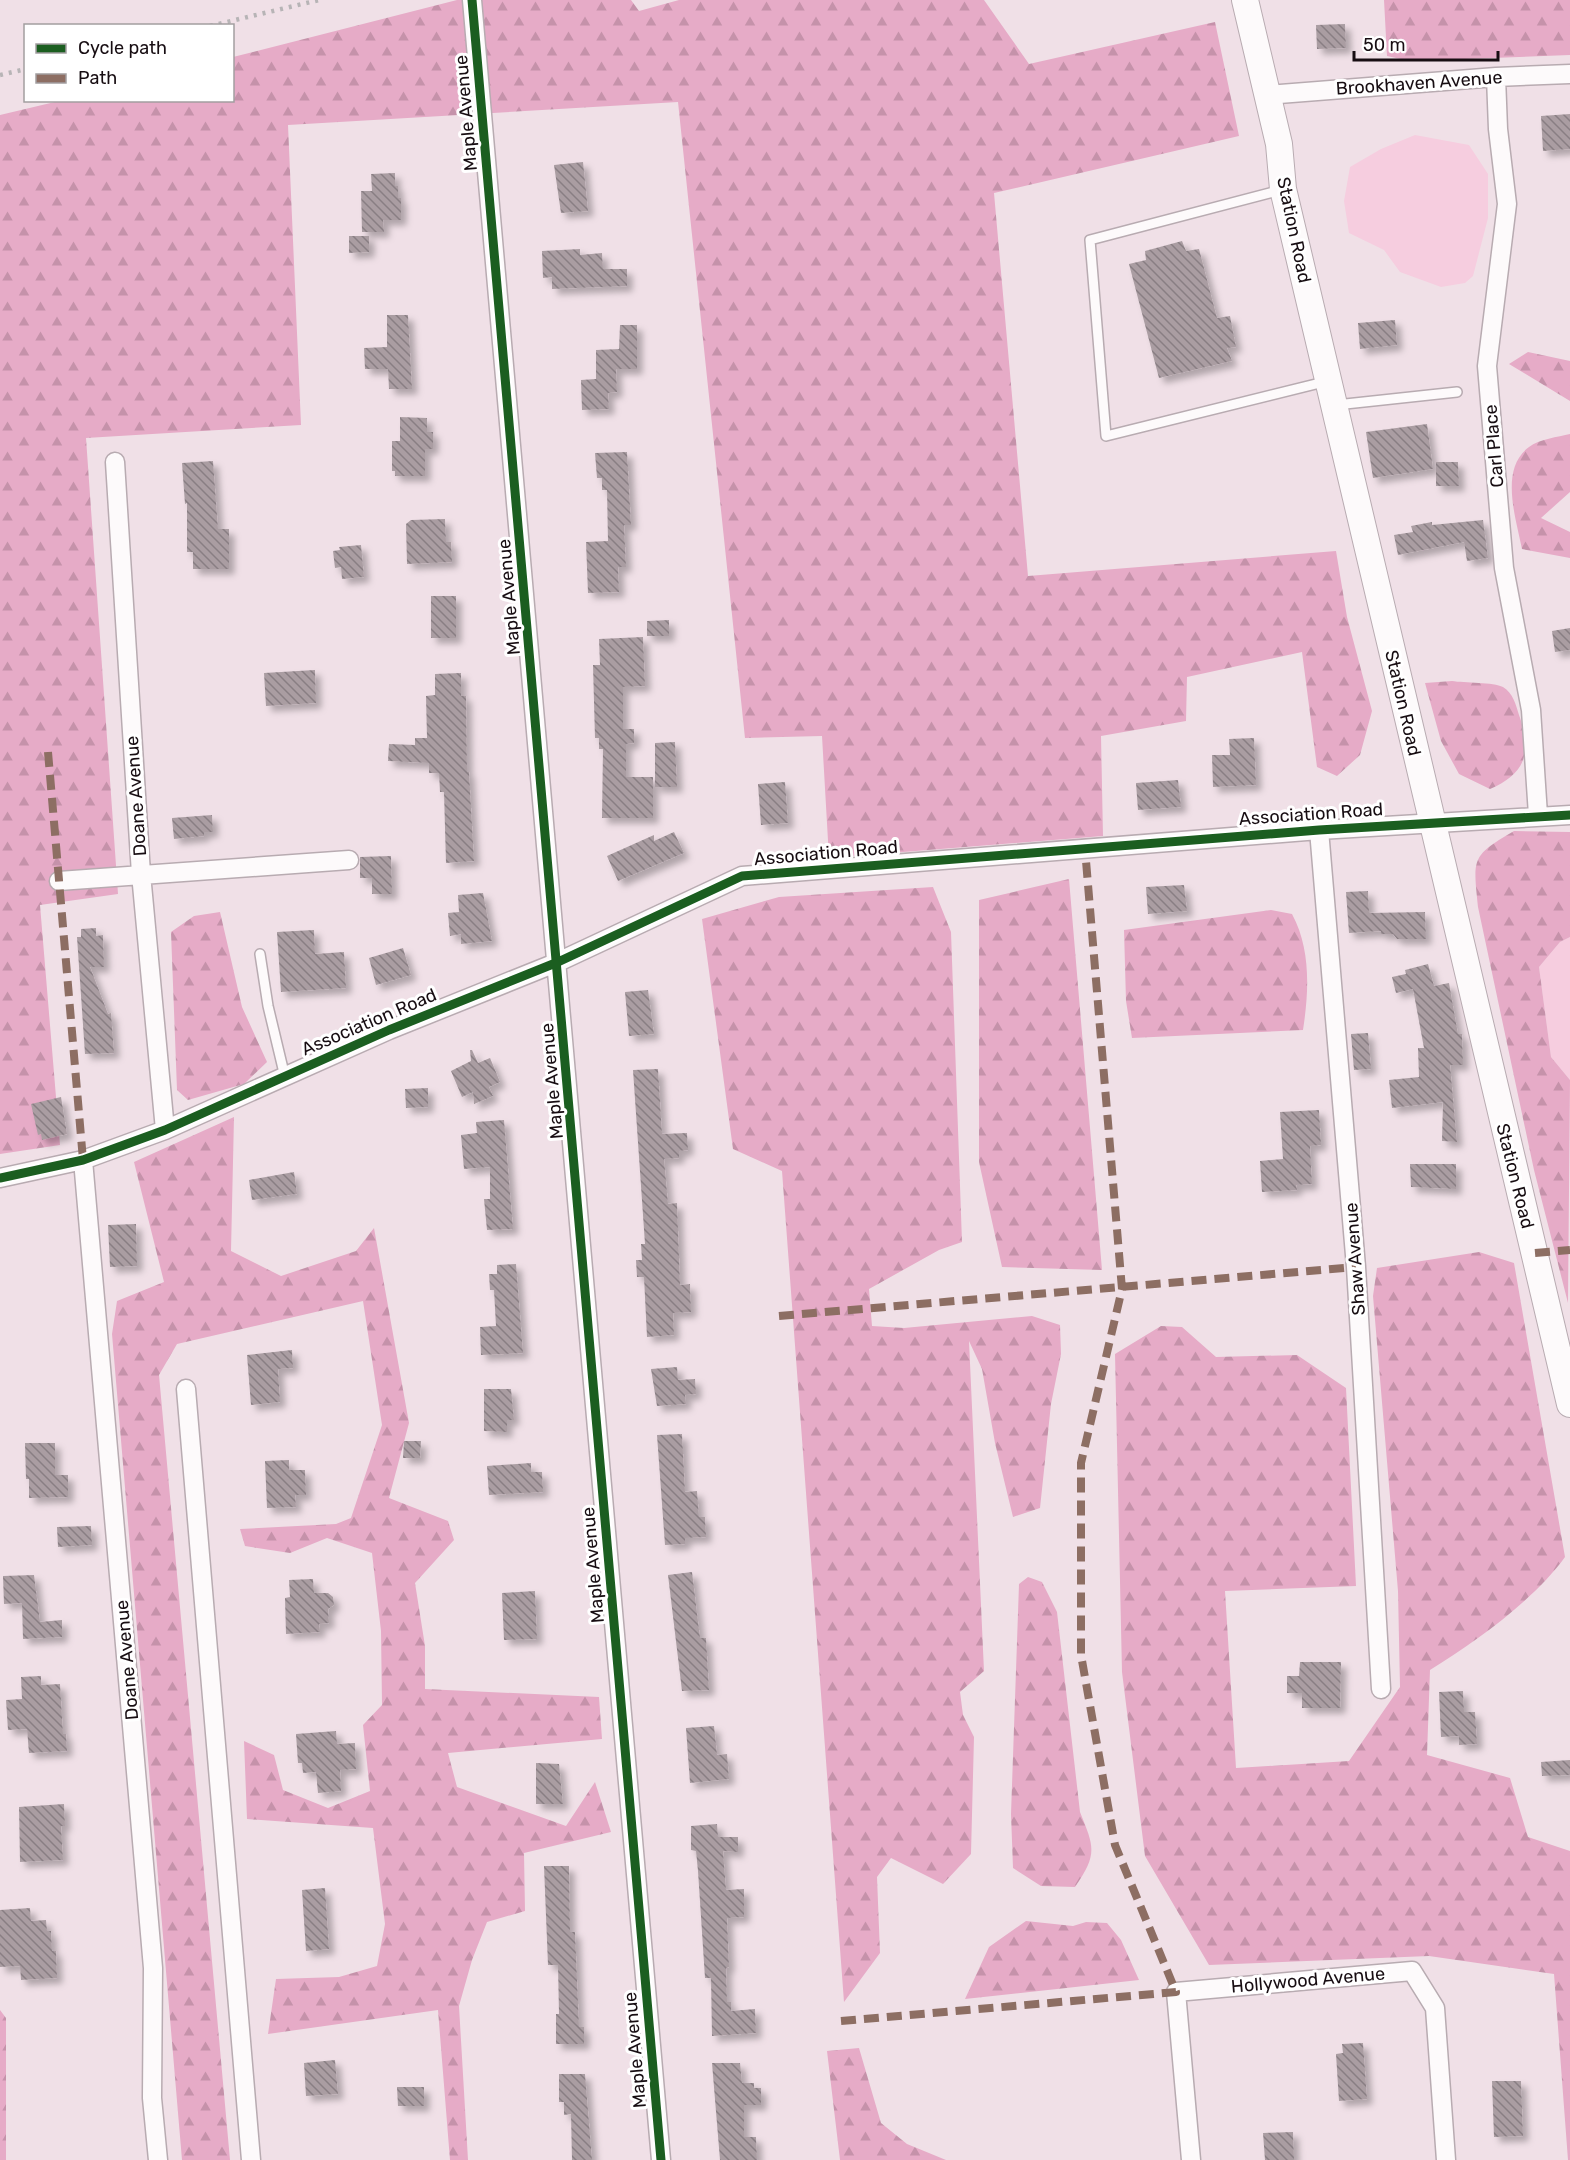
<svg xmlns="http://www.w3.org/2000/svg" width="1570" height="2160" font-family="Rubik,sans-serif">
	<defs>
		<pattern id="forest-firs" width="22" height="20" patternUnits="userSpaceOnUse" patternTransform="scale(1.5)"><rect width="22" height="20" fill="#e6abc7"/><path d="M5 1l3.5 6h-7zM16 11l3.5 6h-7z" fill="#c592aa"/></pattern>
		<pattern id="building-back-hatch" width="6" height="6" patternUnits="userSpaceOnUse" patternTransform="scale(1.5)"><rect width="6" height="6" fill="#aa9da2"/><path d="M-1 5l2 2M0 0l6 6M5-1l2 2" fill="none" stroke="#897e83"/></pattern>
		<filter id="shadow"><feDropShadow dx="5.5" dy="5.5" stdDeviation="3" flood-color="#0004"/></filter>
	</defs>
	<rect width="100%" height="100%" fill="#f0e0e7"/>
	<path fill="#f6cddf" d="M1415,135l54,10 19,29v44l-15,58 -8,7 -24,4 -41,-15 -16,-22 -35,-17 -5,-32 6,-34 31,-18z
		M1570,937v143l-19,-23 -12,-90 21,-25z"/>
	<path fill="url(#forest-firs)" d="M457,0h174l8,11 40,-11h305l45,64 186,-42 24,114 -245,57 34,383 308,-25 11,66 25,94 -12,44 -23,21 -20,-9 -15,-115 -115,25 -1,44 -85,15 2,100 -274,22 -7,-122 -77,2 -67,-636 -390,23 13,300 -215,13 32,456 -78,11 20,240 -60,9v-1039l59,-14 173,-1 1,-43z
		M1384,0h186v55l-160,6 -23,-5z
		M1528,352l42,9v40l-61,-37z
		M1570,434v58l-29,26 29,14v26l-48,-9c-6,-31 -23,-80 7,-102 10,-8 29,-10 41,-13z
		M1452,681c12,2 42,1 51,6 10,6 13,18 16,28 13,36 8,58 -29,74l-31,-15 -18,-33 -16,-58z
		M1514,831l56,1v105l-10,5 -21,25 12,90 19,23 -2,223 -34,-133 -56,-263c-5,-49 -7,-51 36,-76z
		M1069,879l33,391 -100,-3 -23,-105v-262z
		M933,887l18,45 11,310 -23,8 -70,39 3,37 32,2 128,-12 28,9 1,29 -10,50 -11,104 -27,9 -18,-74 -13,-74 -13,-28 15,330 -24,21 3,23 11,22 -3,117 -28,30 -52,-26 -14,19 3,76 -36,49 -62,-831 -49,-22 -31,-230 77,-22z
		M1271,910l21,4c19,35 17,77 11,116l-171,8 -6,-37 -2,-71z
		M220,912l22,95 25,55 -23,22 -56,16 -11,-10 -6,-158 23,-16z
		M234,1117l-3,134 50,25 75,-25 18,-23 35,195 -20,75 59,23 6,19 -39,43 10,63v43l174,8 3,42 -154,14 9,34 109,39 29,-44 16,50 -87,21 1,58 -38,11 -15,38 -13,46 9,154h-18l-12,-150 -170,24 8,-55 63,-2 38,-11 8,-42 -12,-96 -126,-9 -3,-78 30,14 9,35 45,18 42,-17 -7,-66 19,-20 -1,-74 -9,-78 -45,-15 -37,15 -45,-7 -5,-17 96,-5 15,-6 31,-93 -19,-124 -186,43 -18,31 71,785h-48l-70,-826 5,-33 47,-19 -30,-120z
		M1479,1252l35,11 51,294c-31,43 -90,85 -135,113l-3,85 83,23 18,59 42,14v309h-2l-14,-186 -125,-18 -220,9 -64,-109 -23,-184 -7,-318 46,-28 21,1 34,30 81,-2 49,33 10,198 -131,5 11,177 113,-7 51,-74 -2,-96 -25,-295 4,-28z
		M1028,1577l14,5 15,30 23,200c14,35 18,42 -5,75l-34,-1 -28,-18 -2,-54 8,-230z
		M1026,1921l47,5 13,-4 21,1 14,17 18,40 -174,19 24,-52z
		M0,2010l6,8v142h-6z
		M859,2048l22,75 26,21 39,16h-106l-13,-109z"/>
	<path fill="url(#building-back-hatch)" filter="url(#shadow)" d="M1345,24l1,24 -29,1 -1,-24z
		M1570,114v35l-27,2 -2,-35z
		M583,162l5,49 -27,2 -7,-48z
		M395,173v13h3v12h3v22h-18l1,12h-22l-1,-41h11l-1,-17z
		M349,236h20v16l-20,1z
		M1182,241l4,10 13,-2 18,69 13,-2 6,31 -9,1 5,13 -73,17 -30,-114 17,-4 -1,-9z
		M580,249v6l22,-2 1,16h24v17l-75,3v-12l-9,1 -1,-27z
		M387,315h21l4,74h-23l-1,-20h-23l-1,-21 23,-1z
		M1395,320l2,25 -37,4 -2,-26z
		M620,325h17v44h-21l1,23 -9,1 1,16 -27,1 -1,-30 15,-1v-29l23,-1z
		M400,417l27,1v14h6v17h-8v27h-30v-5h-3v-30h8z
		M1427,424l6,45 -60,9 -7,-46z
		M627,452l4,73h-7l2,42h-8l1,25 -31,1 -2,-51 22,-1 -1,-51h-5v-12h-5l-2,-25z
		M213,461l5,68h11v40h-36v-17h-6v-49l-2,1 -3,-41z
		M1436,462h22l1,24h-23z
		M445,519l1,23h5l1,20 -45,2 -1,-40 5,-4z
		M1483,520l5,38 -21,3 -3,-19 -66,13 -4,-20 19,-3 -2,-6 21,-4v3z
		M361,545l3,32 -22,2 -1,-12 -6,1 -2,-17 7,-1 -1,-3z
		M431,596h25v42h-25z
		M669,620v16h-22v-15z
		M1570,628v22l-15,2 -3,-21z
		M643,637l2,49 -22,1v42h11v14l-8,1v33h27v41h-51l1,-69h-4v-11h-4l-2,-73h7l-1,-26z
		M315,670l1,33 -50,3 -2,-33z
		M461,673v23h5l1,76h2l5,89 -28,2 -2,-71h-4l-1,-19h-10v-10l-41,-2 1,-17 26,1v-7h12l-1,-42 9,-1v-21z
		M1254,738l2,47 -43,2 -1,-32h18l-1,-16z
		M675,742l2,45h-22v-44z
		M1178,780l3,27 -43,3 -2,-27z
		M785,782l3,41 -27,2 -3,-41z
		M212,815l1,17h-9v4l-30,3 -2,-21z
		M674,832l10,21 -66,28 -11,-25 47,-21v6z
		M391,856l1,38h-20v-16h-12v-21z
		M1184,885l3,26 -39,3 -2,-27z
		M1368,891l1,22 56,-1 1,27h-29l-4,-5h-12v-3l-32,2 -3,-41z
		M483,893l9,48 -31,3v-10l-11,2 -2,-23 11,-1 -1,-17z
		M96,928v8l7,-1 1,32h-14l18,47 3,-1 3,40 -29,1 -8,-117h4v-8z
		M314,930l1,24 29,-2 2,36 -65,4 -4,-60z
		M403,948l8,27 -35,10 -7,-27z
		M1428,964l6,22 15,-3 9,51h4l1,31h-13l7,77 -15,-1 1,-39 -51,6 -3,-28 30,-3 -1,-29h6l-11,-59 -17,4 -4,-16 14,-3 -1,-4z
		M648,990l6,44 -25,2 -4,-44z
		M1368,1033l3,36 -17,1 -3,-36z
		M470,1050h2l6,13 12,-5 10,24 -11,5 4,9 -19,8 -1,-12 -11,5 -11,-26 20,-10z
		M658,1069l4,65 25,-1 1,17 -9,1v7l-15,1 4,45 9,-1 3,82 10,-1 1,28 -18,1 1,22 -27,2 -3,-60h-7l-1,-17h6l-1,-16h4l-12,-174z
		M428,1088v19l-22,1 -1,-19z
		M61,1097l6,37 -25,6 -1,-6 -3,1 -7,-31z
		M1319,1110l2,35 -11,1 2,38 -16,1 1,5 -35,2 -2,-31 23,-2 -3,-47z
		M504,1120l9,109 -26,1 -3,-31h6v-32l-26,2 -3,-34 16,-2 -1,-11z
		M1410,1164h46v25l-45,-2z
		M294,1172l3,22 -45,6 -3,-20z
		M136,1224l1,42 -27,1 -2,-42z
		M516,1264l7,89 -42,2 -1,-28 16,-1 -2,-36h-4l-1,-16h8v-9z
		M292,1350l1,18 -15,1 2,33 -29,3 -4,-50z
		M677,1367l1,13 17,-1 1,15 -11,1 1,9 -29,2 -6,-37z
		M484,1389h27l3,31h-7v12l-23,-1z
		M682,1434l3,58 12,-1 2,26h6l1,20 -21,1v6l-20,1 -8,-110z
		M404,1441h17l-1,17h-17z
		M25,1443h30v32h13v22l-39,1v-19h-3z
		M289,1460v10h16l1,25h-11l1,12 -29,1 -2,-47z
		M531,1463v9h11l1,20 -54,3 -2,-29z
		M91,1526l1,19 -34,2 -1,-20z
		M692,1572l8,66h6l3,52 -27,1 -14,-116z
		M34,1575l6,47 22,-2v17l-39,2 -1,-36 -18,1 -1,-28z
		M313,1579l1,14h14l5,4 1,8 -6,4 1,14 -10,1 1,8 -34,2 -1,-36 5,-1 -1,-17z
		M535,1591l2,48 -33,1 -2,-47z
		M1300,1662h41l-1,46h-38v-15h-15v-17h12z
		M41,1676v9l19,-1 3,50h3l1,17 -38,2 -2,-24 -19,1 -2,-30 16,-1 -1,-22z
		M1463,1691l1,21h11l2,32 -18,1v-9l-18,1 -2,-45z
		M714,1726l3,29 10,-1 2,25 -39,4 -4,-55z
		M336,1731l1,13 18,-1 1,26 -16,1 1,21 -23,2 -2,-21 -13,1 -1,-10h-4l-2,-29z
		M1570,1760v15l-28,1 -1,-14z
		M536,1763l23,1 4,40h-27z
		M64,1804l1,22h-4l2,34 -43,2 -1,-55z
		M717,1824l1,13h20v15l-15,-1 3,39 18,-1v28l-17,1 2,49 -3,1 1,34h4v9l24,-2 1,24 -44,3 -1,-58h-6l-7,-107 -2,-20 -5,-1v-24z
		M544,1866h25l1,66h5l4,95h5v17h-28v-30h3l-1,-49h-10z
		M325,1888l4,61 -23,2 -4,-61z
		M30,1908l1,13 15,-1 1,11h4l1,20h4l1,27 -36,2 -1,-14 -20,1v-57z
		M1363,2043l4,56 -28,2 -3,-47 7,-1 -1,-9z
		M335,2060l3,34 -32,2 -2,-33z
		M712,2063h28l2,20h12v5h7v17h-17v32h12l1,23h-37z
		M559,2074h26l7,86h-20l-1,-46 -7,1v-13h-5z
		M1492,2081h29l2,55 -29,1z
		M397,2087h27v19h-26z
		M1293,2132l1,28h-29l-2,-27z"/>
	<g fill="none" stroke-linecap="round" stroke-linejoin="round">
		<defs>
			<path id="service" d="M1281,190l-191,50 16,196 222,-55
				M1336,405l121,-13
				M260,954l8,52 17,71"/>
			<path id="minor" d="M472,0l189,2160
				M1496,77l2,52 9,75 -20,162 17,202 27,142 7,105
				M1268,95l228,-18 74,-3
				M115,462l26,412 24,256
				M1319,830l37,437 25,422
				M59,881l290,-21
				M83,1160l70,808 -1,130 6,62
				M0,1178l83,-18 82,-30 224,-100 169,-68 184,-86 577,-46 251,-15
				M186,1389l65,771
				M1191,2160l-15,-168 236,-21 23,37 11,152"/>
			<path id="secondary" d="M1245,0l34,144 4,45 287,1215"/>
		</defs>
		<use href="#service" stroke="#b8abb1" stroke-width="12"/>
		<use href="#minor" stroke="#b8abb1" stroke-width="21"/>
		<use href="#secondary" stroke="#b8abb1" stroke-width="28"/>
		<use href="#service" stroke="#fdfafb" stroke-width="9"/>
		<use href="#minor" stroke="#fdfafb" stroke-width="18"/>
		<use href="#secondary" stroke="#fdfafb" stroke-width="26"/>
		<path stroke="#b7b4b6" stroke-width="4.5" stroke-dasharray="3 6" stroke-linecap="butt" d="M210,26l109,-26
			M0,75l26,-6"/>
		<path stroke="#8d6e63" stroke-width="8" stroke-dasharray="15 8" stroke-linecap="butt" d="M48,752l35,408
			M1535,1253l35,-3
			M779,1316l577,-49
			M841,2021l335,-29 -61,-147 -34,-190v-192l41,-174 -37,-440"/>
		<defs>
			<path id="cycleway" d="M472,0l189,2160
				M0,1178l83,-18 82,-30 224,-100 169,-68 184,-86 577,-46 251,-15"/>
		</defs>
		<use href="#cycleway" stroke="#fff" stroke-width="13"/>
		<use href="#cycleway" stroke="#1b5e20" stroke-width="9"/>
	</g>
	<g text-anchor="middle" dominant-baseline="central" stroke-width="6" stroke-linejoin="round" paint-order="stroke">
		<g font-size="18" fill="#170d12" stroke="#fff">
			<text transform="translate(1419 83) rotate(-4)">Brookhaven Avenue</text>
			<text transform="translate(466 113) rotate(-95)">Maple Avenue</text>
			<text transform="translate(1294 230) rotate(78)">Station Road</text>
			<text transform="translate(1494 446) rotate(-95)">Carl Place</text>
			<text transform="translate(509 597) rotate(-95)">Maple Avenue</text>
			<text transform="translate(1403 703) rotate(77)">Station Road</text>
			<text transform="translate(136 796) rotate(-94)">Doane Avenue</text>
			<text transform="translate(1311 814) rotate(-4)">Association Road</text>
			<text transform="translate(826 853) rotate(-5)">Association Road</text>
			<text transform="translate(369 1022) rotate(-23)">Association Road</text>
			<text transform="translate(552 1081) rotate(-95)">Maple Avenue</text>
			<text transform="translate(1515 1176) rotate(76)">Station Road</text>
			<text transform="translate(1355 1259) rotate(-94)">Shaw Avenue</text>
			<text transform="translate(593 1565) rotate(-95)">Maple Avenue</text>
			<text transform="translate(127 1660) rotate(-95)">Doane Avenue</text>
			<text transform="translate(1308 1980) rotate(-5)">Hollywood Avenue</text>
			<text transform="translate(635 2050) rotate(-95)">Maple Avenue</text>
		</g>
	</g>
	<rect x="24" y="24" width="210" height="78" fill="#ffffff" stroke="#a29ea0" stroke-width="1.5"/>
	<rect x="36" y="44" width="30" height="9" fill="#1b5e20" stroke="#a29ea0" stroke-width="1.5"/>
	<text x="78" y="54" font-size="18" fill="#170d12">Cycle path</text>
	<rect x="36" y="74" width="30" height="9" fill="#8d6e63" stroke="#a29ea0" stroke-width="1.5"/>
	<text x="78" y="84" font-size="18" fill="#170d12">Path</text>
	<path d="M1354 51v9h144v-9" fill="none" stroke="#170d12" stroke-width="3"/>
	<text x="1363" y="51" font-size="18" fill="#170d12" stroke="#ffffff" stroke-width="4.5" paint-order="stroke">50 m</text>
</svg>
